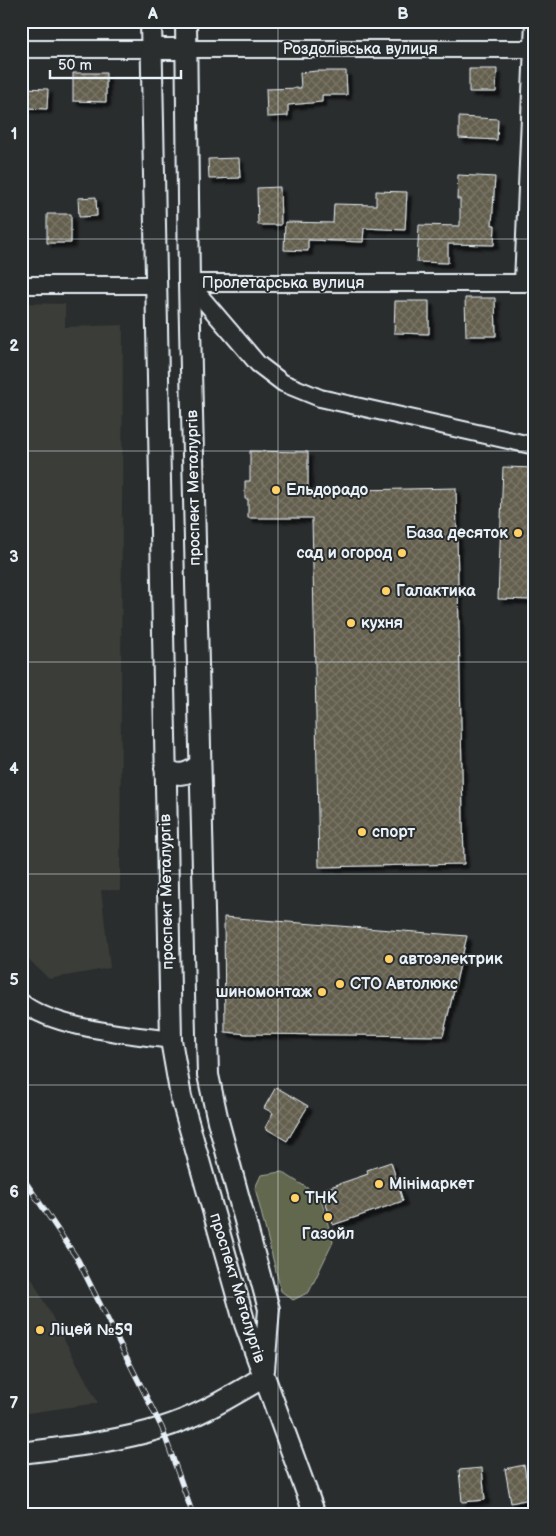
<svg xmlns="http://www.w3.org/2000/svg" width="556" height="1536" font-family="'Balsamiq Sans',sans-serif">
	<defs>
		<pattern id="building-cross-hatch" width="8" height="8" patternUnits="userSpaceOnUse" patternTransform="scale(1.25)"><rect width="8" height="8" fill="#645e4e"/><path d="M0 0l8 8M0 8l8-8" fill="none" stroke="#7a7668"/></pattern>
		<filter id="shadow"><feDropShadow dx="4.5" dy="4.5" stdDeviation="1" flood-color="#0009"/></filter>
	</defs>
	<rect width="100%" height="100%" fill="#2a2d2e"/>
	<filter id="ink" filterUnits="userSpaceOnUse"><feTurbulence type="fractalNoise" baseFrequency=".02" numOctaves="2"/><feDisplacementMap in="SourceGraphic" scale="10" xChannelSelector="R" yChannelSelector="G"/><feConvolveMatrix kernelMatrix="1 2 1 2 8 2 1 2 1" color-interpolation-filters="sRGB"/></filter>
	<g filter="url(#ink)">
		<path fill="#3b3c38" d="M21,303l44,1v23l58,-2 -3,565h-19l9,78 -61,11 -28,-27z
			M21,1258l77,145 -77,11z"/>
		<path fill="#62684e" stroke="#a5aca3" d="M282,1172l38,24 13,46 -24,50 -16,8 -12,-9 -26,-103 6,-13z"/>
		<path fill="url(#building-cross-hatch)" stroke="#e8f1f8" filter="url(#shadow)" d="M469,69h28l-1,23h-27z
			M316,71h30l1,24h-25v7l-34,3v11l-21,1 -1,-28 35,-1 -1,-15z
			M73,73h33v29l-33,-1z
			M25,88l23,1 -1,20 -22,-1z
			M459,117l39,2 -1,21 -38,-2z
			M239,158l1,20 -31,1 -1,-20z
			M458,175l37,2 -3,48h3l-1,20 -46,-1v19l-31,-1 2,-37 41,1v-27h-3z
			M280,187l1,38h-23l-1,-37z
			M376,191l31,1 -2,38 -41,-2 -1,14 -55,-2v11l-24,-1 1,-28 48,1 1,-19 42,1z
			M96,197l1,19 -18,1 -1,-19z
			M47,214h24v29h-24z
			M465,298h30l1,38h-30z
			M395,301h34v33l-35,-1z
			M250,451l58,1v39l148,-3 8,376 -145,3 -7,-349h-64v-19h-3v-18h5z
			M503,467l32,1v132l-37,-1z
			M224,917l243,19 -24,100 -196,-2 -22,-2z
			M276,1087l32,19 -21,35 -22,-13 8,-15 -9,-5z
			M391,1162l12,39 -70,24 -12,-35 47,-16 -1,-4z
			M524,1465l6,34 -19,4 -6,-34z
			M482,1468l3,32 -23,2 -3,-32z"/>
		<g fill="none" stroke-linecap="round" stroke-linejoin="round">
			<defs>
				<path id="minor" d="M21,49h130
					M186,49h349
					M523,283l11,-262
					M535,283h-346l69,81 25,19 37,15 215,48
					M21,285h135
					M21,1002c33,27 107,32 150,38"/>
				<path id="tertiary" d="M151,21l20,1019 10,57 64,227 70,191
					M186,21l3,262 6,258 13,534 10,46 51,188 -5,61
					M151,49h35
					M165,768c12,9 23,7 34,-3
					M21,1453c47,-6 94,-11 140,-25 37,-11 70,-32 103,-51"/>
			</defs>
			<use href="#minor" stroke="#e8f1f8" stroke-width="20"/>
			<use href="#tertiary" stroke="#e8f1f8" stroke-width="24"/>
			<use href="#minor" stroke="#2a2d2e" stroke-width="16"/>
			<use href="#tertiary" stroke="#2a2d2e" stroke-width="20"/>
			<defs>
				<path id="rail" d="M21,1175l57,85 84,168 31,87"/>
			</defs>
			<use href="#rail" stroke="#e8f1f8" stroke-width="5.5"/>
			<use href="#rail" stroke="#2a2d2e" stroke-width="4" stroke-dasharray="11" stroke-linecap="butt"/>
		</g>
	</g>
	<path fill="none" stroke="#e8f1f8" stroke-width="1" stroke-opacity="0.55" d="M278,21v1494M21,239h514M21,451h514M21,662h514M21,874h514M21,1085h514M21,1297h514"/>
	<g fill="#ffd166" stroke="#2a2d2e" stroke-width="2">
		<circle cx="276" cy="490" r="5"/>
		<circle cx="518" cy="533" r="5"/>
		<circle cx="402" cy="553" r="5"/>
		<circle cx="386" cy="591" r="5"/>
		<circle cx="351" cy="623" r="5"/>
		<circle cx="362" cy="832" r="5"/>
		<circle cx="389" cy="959" r="5"/>
		<circle cx="340" cy="984" r="5"/>
		<circle cx="322" cy="992" r="5"/>
		<circle cx="379" cy="1184" r="5"/>
		<circle cx="295" cy="1198" r="5"/>
		<circle cx="328" cy="1217" r="5"/>
		<circle cx="40" cy="1330" r="5"/>
	</g>
	<g text-anchor="middle" dominant-baseline="central" stroke-width="4" stroke-linejoin="round" paint-order="stroke">
		<g font-size="16" fill="#e8f1f8" stroke="#2a2d2e">
			<text x="360" y="49">Роздолівська вулиця</text>
			<text x="283" y="283">Пролетарська вулиця</text>
			<text transform="translate(194 488) rotate(-91)">проспект Металургів</text>
			<text transform="translate(167 892) rotate(-91)">проспект Металургів</text>
			<text transform="translate(237 1288) rotate(73)">проспект Металургів</text>
		</g>
		<g font-size="16" font-weight="bold" fill="#e8f1f8" stroke="#2a2d2e" text-anchor="start">
			<text x="286" y="490">Ельдорадо</text>
			<text x="508" y="533" text-anchor="end">База десяток</text>
			<text x="392" y="553" text-anchor="end">сад и огород</text>
			<text x="396" y="591">Галактика</text>
			<text x="361" y="623">кухня</text>
			<text x="372" y="832">спорт</text>
			<text x="399" y="959">автоэлектрик</text>
			<text x="350" y="984">СТО Автолюкс</text>
			<text x="312" y="992" text-anchor="end">шиномонтаж</text>
			<text x="389" y="1184">Мінімаркет</text>
			<text x="305" y="1198">ТНК</text>
			<text x="328" y="1234" text-anchor="middle">Газойл</text>
			<text x="50" y="1330">Ліцей №59</text>
		</g>
	</g>
	<rect width="556" height="1536" fill="none" stroke="#2a2d2e" stroke-width="55"/>
	<path d="M50 70v8h131v-8" fill="none" stroke="#e8f1f8" stroke-width="2.5"/>
	<text x="58" y="70" font-size="15" fill="#e8f1f8" stroke="#2a2d2e" stroke-width="4" paint-order="stroke">50 m</text>
	<rect x="28" y="28" width="500" height="1480" fill="none" stroke="#e8f1f8" stroke-width="2"/>
	<g font-size="16" text-anchor="middle" font-weight="bold" fill="#e8f1f8">
		<text x="153" y="19">A</text>
		<text x="403" y="19">B</text>
		<text x="14" y="139">1</text>
		<text x="14" y="351">2</text>
		<text x="14" y="562">3</text>
		<text x="14" y="774">4</text>
		<text x="14" y="985">5</text>
		<text x="14" y="1197">6</text>
		<text x="14" y="1408">7</text>
	</g>
</svg>
